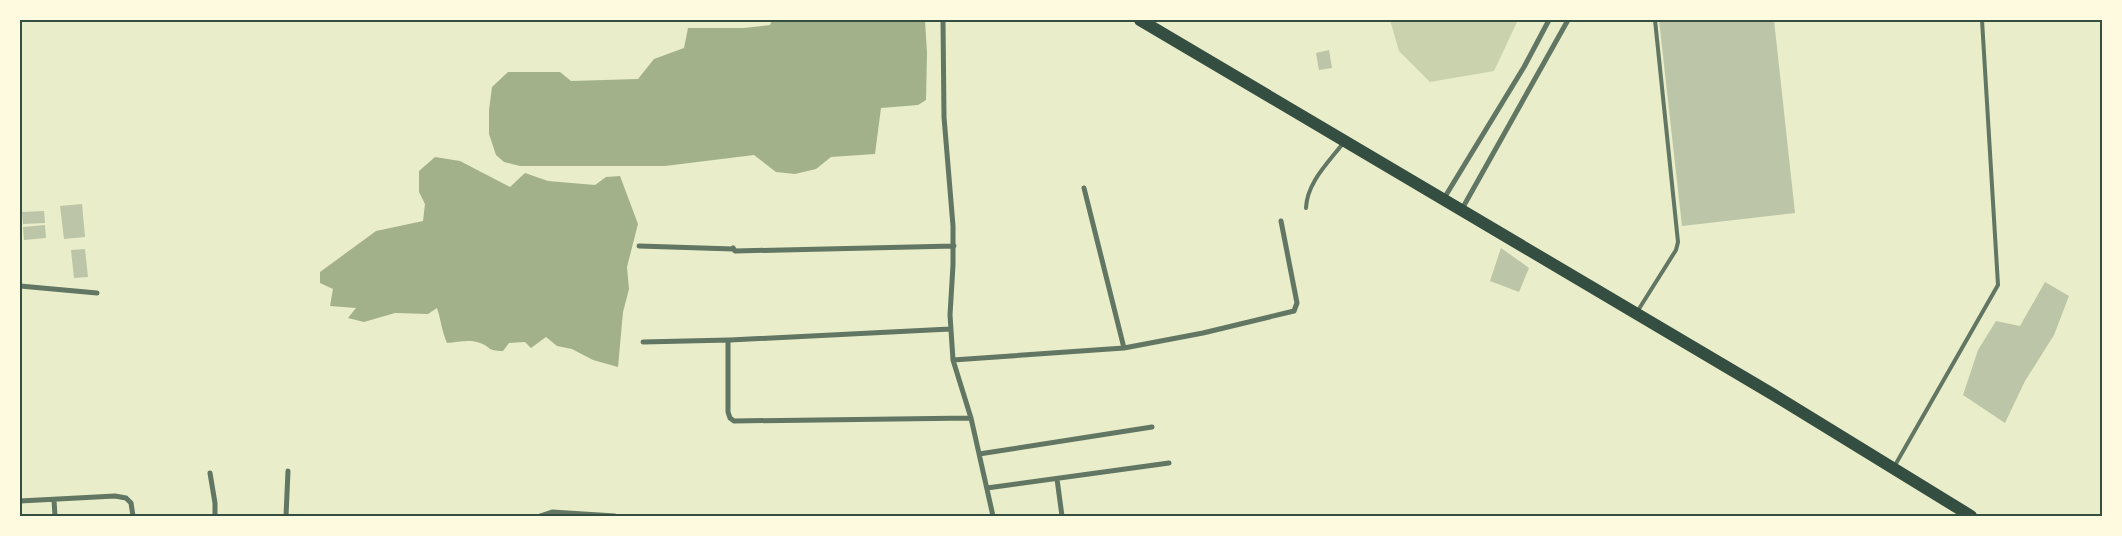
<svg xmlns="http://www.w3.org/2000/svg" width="2122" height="536" font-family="'Space Grotesk',sans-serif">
	<rect width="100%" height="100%" fill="#e9edc9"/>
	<path fill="#cad2ad" d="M1390,20h128l-24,51 -64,11 -31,-31z"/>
	<path fill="#a3b18a" d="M772,20h153l2,33 -1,47 -8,5 -37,3 -6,46 -44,3 -15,12 -21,5 -19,-2 -22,-17 -89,11h-145l-16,-4 -8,-7 -7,-21v-24l3,-23 16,-15h52l11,9 67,-2 16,-20 30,-11 4,-20h56l26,-3z
		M435,157l25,4 50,26 15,-14 23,8 47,4 11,-8 14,-1 18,48 -11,43 2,22 -6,23 -5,55 -25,-7 -21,-11 -15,-3 -11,-9 -15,11 -6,-6 -16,1 -6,8c-17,0 -11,-4 -23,-8 -10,-4 -22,-1 -33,0 -5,-11 -6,-23 -10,-35l-9,6 -33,-1 -31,9 -16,-4 8,-10 -26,-2 3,-17 -13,-6v-11l56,-41 47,-10 2,-17 -6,-12v-21z"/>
	<path fill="#bcc5a7" d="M1659,20h115l21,193 -113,13z
		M1329,50l3,18 -13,2 -3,-17z
		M82,204l3,33 -21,2 -4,-33z
		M44,211l1,12 -22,1 -1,-12z
		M45,225l1,13 -22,2 -1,-13z
		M1501,248l28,20 -10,24 -29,-11z
		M85,249l3,28 -14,1 -3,-28z
		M2045,282l24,14 -15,39 -29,46 -20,42 -42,-28 15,-45 18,-29 24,5z"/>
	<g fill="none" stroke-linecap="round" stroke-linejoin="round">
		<path stroke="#617663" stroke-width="4" d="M1306,208c1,-26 23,-46 38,-66
			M1637,312l39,-62 2,-8 -23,-222
			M1894,467l104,-182 -16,-265"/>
		<path stroke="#617663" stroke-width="5" d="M943,20l1,97 9,109v39l-3,50 3,45 18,58 22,98
			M1084,188l40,160
			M1443,200l81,-133 25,-47
			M1462,209l106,-189
			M639,246l94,3
			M733,248l2,3 219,-5
			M20,286l77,7
			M950,329l-220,11 -2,2v70l2,6 4,3 237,-3
			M643,342l86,-2
			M953,360l171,-12 79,-15 91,-22 3,-8 -16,-82
			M979,454l173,-27
			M210,473l5,30v13
			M1057,479l5,37
			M987,488l182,-25
			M54,500l1,16
			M20,501l95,-5 11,2 5,5 2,13
			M286,516l2,-45
			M540,516l12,-4 63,4"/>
		<path stroke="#344e41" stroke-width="12" d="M1140,20l634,375 197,121"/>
	</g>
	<rect width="2122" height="536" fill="none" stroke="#fefae0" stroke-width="42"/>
	<rect x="21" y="21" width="2080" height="494" fill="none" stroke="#344e41" stroke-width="2"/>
</svg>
